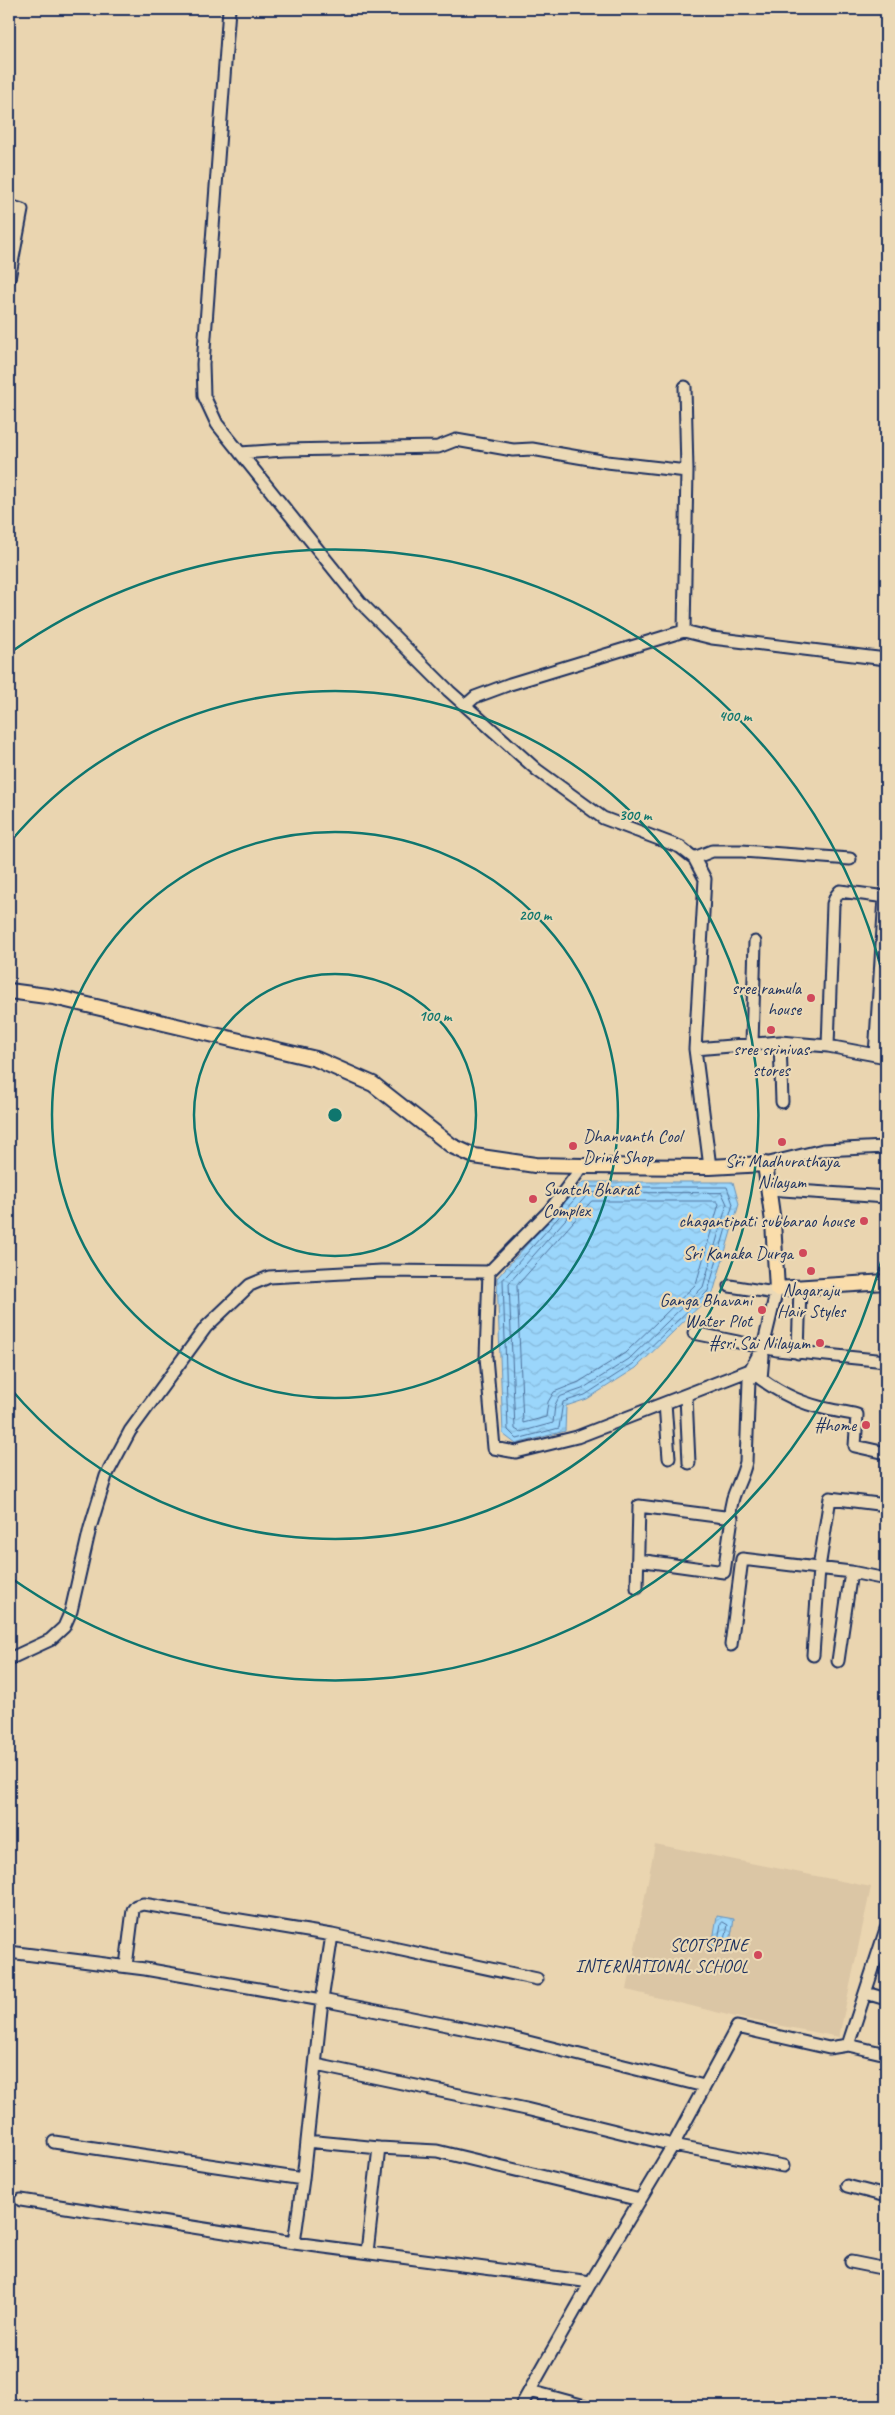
<svg xmlns="http://www.w3.org/2000/svg" width="895" height="2415" font-family="Caveat,sans-serif">
	<defs>
		<pattern id="water-waves" width="16" height="10" patternUnits="userSpaceOnUse" patternTransform="scale(1.25)"><rect width="16" height="10" fill="#9bd6fb"/><path d="M0 5q4-4 8 0t8 0" fill="none" stroke="#85b8da"/></pattern>
	</defs>
	<rect width="100%" height="100%" fill="#ead5b0"/>
	<filter id="ink" filterUnits="userSpaceOnUse"><feTurbulence type="fractalNoise" baseFrequency=".02" numOctaves="2"/><feDisplacementMap in="SourceGraphic" scale="10" xChannelSelector="R" yChannelSelector="G"/><feConvolveMatrix kernelMatrix="1 2 1 2 8 2 1 2 1" color-interpolation-filters="sRGB"/></filter>
	<g filter="url(#ink)">
		<path fill="#dbc6a5" d="M655,1844l216,43 -32,150 -99,-19 -113,-28z"/>
		<path fill="url(#water-waves)" stroke="#6893bc" d="M583,1182h150l6,22 -26,89 -77,75 -49,31 -21,7 -1,25 -49,13 -13,-10 -6,-156z
			M717,1916l17,3 -5,29 -17,-2z"/>
		<g fill="none" stroke-linecap="round" stroke-linejoin="round">
			<path stroke="#4e729d" stroke-width="1" d="M586,1187h141l6,17 -25,87 -75,73 -48,31 -22,7 -4,26 -42,11 -9,-9 -5,-150z
				M722,1193l5,11 -24,83 -74,72 -47,30 -23,8 -4,8 -2,18 -33,9 -5,-3 -6,-146 80,-90z
				M592,1201h125l2,3 -23,80 -71,69 -46,29 -25,10 -6,10 -2,15 -23,6 -6,-137z
				M723,1922l5,3 -3,15 -2,2 -5,-2 3,-16z"/>
			<defs>
				<path id="minor" d="M229,9l-26,355 1,32 13,28 143,178 89,89 88,79 66,48 77,29 14,11 11,21 -10,170 15,118
					M9,206l13,4 -13,69
					M240,453l44,-3 154,-3 18,-7 57,10 19,-1 75,13 80,9
					M684,631l3,-160 -2,-84
					M466,705l9,-8 35,-13 174,-53 28,7 174,21
					M694,858l18,-7h30l108,8
					M780,1042l2,60
					M752,1044l3,-102
					M828,1046l5,-142 3,-8 4,-5 46,6
					M695,1049l85,-7 48,4 58,11
					M875,1055l10,-158
					M765,1164l58,-14 63,-3
					M583,1166l-33,44 -61,62 -3,85 8,91 22,4 61,-15 173,-67 13,-23 14,-58
					M768,1189l118,8
					M730,1286l45,7
					M694,1333l83,17 109,11
					M760,1353l3,3 -2,23
					M798,1353l2,-66
					M750,1370c21,18 46,32 73,38 11,3 23,4 34,7l-2,31 31,7
					M686,1396l3,67
					M665,1403l4,55
					M730,1518c0,-24 11,-34 16,-56l3,-82 5,-8
					M637,1588l2,-82 93,12 -8,54 -86,-12
					M731,1645l11,-86 109,13 35,7
					M813,1655l6,-87 11,-70 56,7
					M9,1659l41,-19 14,-13 7,-16 19,-83 16,-52 24,-45 76,-104 44,-42 19,-8 112,-6 108,1
					M838,1661l13,-89
					M9,1952l136,17 177,31 10,-65
					M126,1966l7,-56 3,-4 7,-2 189,31 205,44
					M866,1993l20,6
					M848,2045l38,9
					M316,2065l210,44 147,36 110,21
					M307,2141l72,7 58,3 203,49
					M54,2142l249,37
					M847,2186l39,10
					M21,2200l273,43 297,39
					M294,2243l9,-64 19,-179 190,38 192,48
					M367,2252l12,-104
					M851,2262l35,7
					M530,2391l55,15
					M521,2406l70,-124 82,-137 64,-118 92,21 19,-3 38,-116"/>
				<path id="major" d="M9,991l45,6 262,62 57,25 79,62 22,10 61,9 48,1 127,1 55,-3 8,58 4,67 109,-7"/>
			</defs>
			<use href="#minor" stroke="#1b2f5e" stroke-width="15"/>
			<use href="#major" stroke="#1b2f5e" stroke-width="18"/>
			<use href="#minor" stroke="#ebd9b6" stroke-width="11"/>
			<use href="#major" stroke="#faddab" stroke-width="14"/>
		</g>
	</g>
	<g fill="none" stroke="#0f766e" stroke-width="2.5">
		<circle cx="335" cy="1115" r="141"/>
		<circle cx="335" cy="1115" r="283"/>
		<path d="M10 842A424 424 0 1 1 10 1388"/>
		<path d="M886 1242A565 565 0 0 1 11 1578M11 652A565 565 0 0 1 886 988"/>
	</g>
	<g fill="#d1495b" stroke="#ebd9b6" stroke-width="2">
		<circle cx="811" cy="998" r="5"/>
		<circle cx="771" cy="1030" r="5"/>
		<circle cx="782" cy="1142" r="5"/>
		<circle cx="573" cy="1146" r="5"/>
		<circle cx="533" cy="1199" r="5"/>
		<circle cx="864" cy="1221" r="5"/>
		<circle cx="803" cy="1253" r="5"/>
		<circle cx="811" cy="1271" r="5"/>
		<circle cx="762" cy="1310" r="5"/>
		<circle cx="820" cy="1343" r="5"/>
		<circle cx="866" cy="1425" r="5"/>
		<circle cx="758" cy="1955" r="5"/>
	</g>
	<g text-anchor="middle" dominant-baseline="central" stroke-width="4.5" stroke-linejoin="round" paint-order="stroke">
		<g font-size="18" fill="#1b2f5e" stroke="#ebd9b6" text-anchor="end">
			<text x="801" y="988">sree ramula<tspan x="801" dy="21">house</tspan></text>
			<text x="771" y="1049" text-anchor="middle">sree srinivas<tspan x="771" dy="21">stores</tspan></text>
			<text x="583" y="1136" text-anchor="start">Dhanvanth Cool<tspan x="583" dy="21">Drink Shop</tspan></text>
			<text x="782" y="1161" text-anchor="middle">Sri Madhurathaya<tspan x="782" dy="21">Nilayam</tspan></text>
			<text x="543" y="1189" text-anchor="start">Swatch Bharat<tspan x="543" dy="21">Complex</tspan></text>
			<text x="854" y="1221">chagantipati subbarao house</text>
			<text x="793" y="1253">Sri Kanaka Durga</text>
			<text x="811" y="1290" text-anchor="middle">Nagaraju<tspan x="811" dy="21">Hair Styles</tspan></text>
			<text x="752" y="1300">Ganga Bhavani<tspan x="752" dy="21">Water Plot</tspan></text>
			<text x="810" y="1343">#sri Sai Nilayam</text>
			<text x="856" y="1425">#home</text>
			<text x="748" y="1945">SCOTSPINE<tspan x="748" dy="21">INTERNATIONAL SCHOOL</tspan></text>
		</g>
	</g>
	<circle cx="335" cy="1115" r="8" fill="#0f766e" stroke="#ebd9b6" stroke-width="2.5"/>
	<g font-size="15" text-anchor="middle" font-weight="bold" fill="#0f766e" stroke="#ebd9b6" stroke-width="4.5" stroke-linejoin="round" paint-order="stroke">
		<text x="735" y="721">400 m</text>
		<text x="635" y="820">300 m</text>
		<text x="535" y="920">200 m</text>
		<text x="435" y="1021">100 m</text>
	</g>
	<rect width="895" height="2415" fill="none" stroke="#ebd9b6" stroke-width="30"/>
	<rect x="15" y="15" width="865" height="2385" fill="none" stroke="#1b2f5e" stroke-width="2" filter="url(#ink)"/>
</svg>
